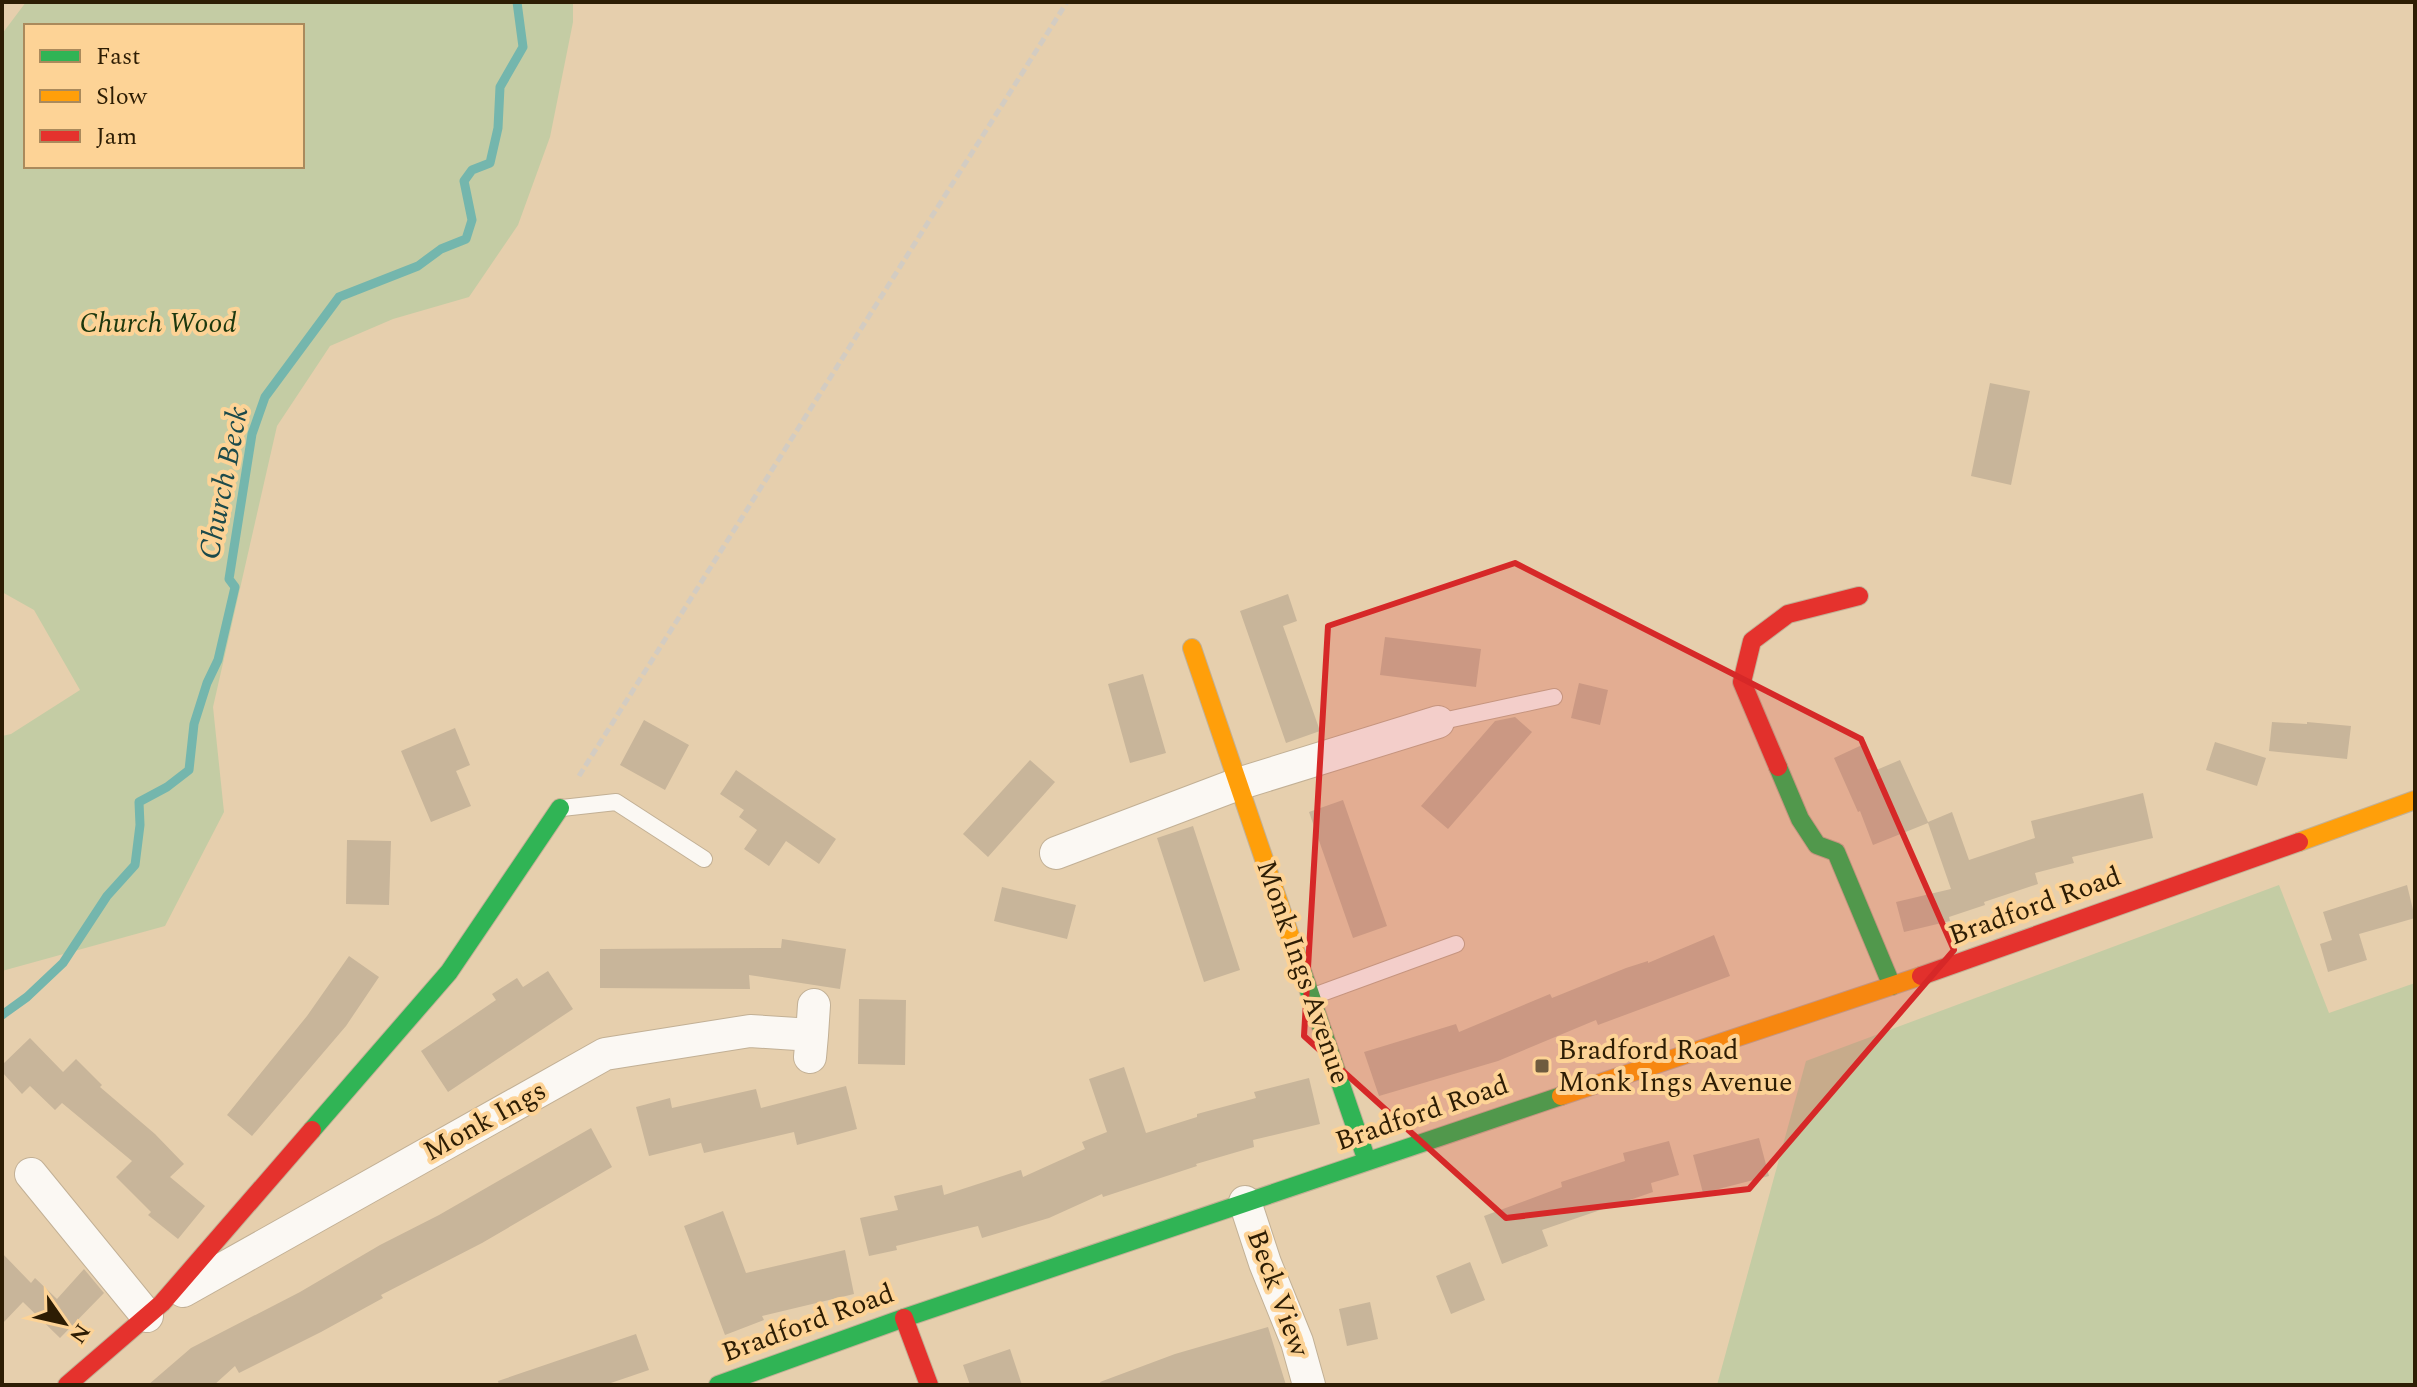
<svg xmlns="http://www.w3.org/2000/svg" width="2417" height="1387" font-family="Spectral,serif">
	<rect width="100%" height="100%" fill="#e6cfad"/>
	<path fill="#c4cca4" fill-rule="evenodd" d="M26,2h547v20l-23,115 -32,88 -49,72 -76,22 -63,27 -53,80 -64,281 11,105 -59,114 -163,45v-235l9,-2 69,-44 -46,-80 -32,-18v-558zM26,26h276v140h-276z
		M2279,885l50,128 86,-30v402h-698l89,-324z"/>
	<g fill="none" stroke-linecap="round" stroke-linejoin="round">
		<path stroke="#74b6ad" stroke-width="9" d="M2,1015l25,-18 36,-34 44,-67 28,-31 5,-40 -1,-23 28,-15 22,-17 5,-46 13,-41 11,-23 17,-73 -6,-8 23,-145 13,-37 74,-100 79,-31 23,-17 25,-10 6,-19 -8,-39 8,-11 18,-7 8,-35 2,-41 23,-40 -6,-45"/>
	</g>
	<path fill="#c8b59a" d="M1990,383l40,8 -19,94 -40,-9z
		M1288,594l9,27 -14,5 37,105 -34,12 -46,-132z
		M1385,637l96,12 -5,38 -96,-12z
		M1143,674l23,79 -36,10 -22,-79z
		M1579,683l29,7 -8,35 -29,-7z
		M1515,717l17,15 -84,97 -27,-23 74,-85z
		M644,720l45,25 -24,45 -45,-25z
		M2272,722l35,2v-2l44,4 -4,33 -78,-8z
		M455,728l15,37 -14,6 15,35 -40,16 -30,-71z
		M2215,742l51,16 -9,28 -51,-16z
		M1862,745l12,26 26,-11 28,62 24,-10 17,48 66,-22 -4,-17 112,-28 10,45 -81,19 2,6 -39,10 3,11 -54,18 1,3 -36,12 1,4 -46,11 -8,-30 55,-13 -23,-66 -55,22 -13,-34 -2,1 -24,-54z
		M1030,760l25,22 -67,75 -25,-23z
		M736,770l100,69 -17,25 -33,-23 -17,25 -25,-17 13,-19 -18,-13 5,-7 -24,-16z
		M1343,800l44,126 -34,12 -44,-126z
		M1193,826l47,144 -36,12 -47,-144z
		M347,840l44,1 -2,64 -43,-1z
		M2407,885l8,33 -56,16 8,26 -39,12 -8,-28 12,-4 -9,-28z
		M1002,887l74,18 -9,34 -73,-18z
		M1714,935l16,41 -132,49 -2,-5 -98,41 -119,35 -15,-44 92,-28 3,8 91,-38 2,4 74,-30 22,-7v2z
		M782,939l64,10 -6,40 -91,-14 1,14 -150,-1v-39l181,-1z
		M349,956l30,21 -33,49 -94,110 -25,-21 80,-99z
		M548,971l25,38 -125,83 -27,-41 75,-51 -4,-6 25,-16 6,9z
		M859,999l47,1 -1,65 -47,-1z
		M30,1038l33,34 13,-13 26,26 -2,2 55,47 29,30 -14,13 35,29 -27,33 -30,-24 3,-3 -35,-35 16,-16 -70,-58 -7,7 -25,-24 -8,8 -20,-22v-7z
		M1124,1067l22,66 51,-16v-3l59,-16 -2,-6 55,-14 11,46 -67,16 1,7 -58,17 1,2 -94,31 -1,-3 -53,24 -67,20 -4,-12 -82,20 1,4 -28,6 -9,-38 38,-8 -4,-14 48,-11 2,10 77,-25 2,7 62,-28 -3,-7 25,-10 -18,-53z
		M846,1086l11,43 -60,16 -3,-13 -90,21 -3,-10 -52,13 -13,-49 34,-9 2,10 84,-19 5,19z
		M591,1128l21,39 -130,76 -101,52 2,3 -62,34 -82,41 -4,-7 -21,19h-66l43,-37 109,-56 80,-47 59,-30z
		M1759,1138l10,38 -66,17 -10,-38z
		M1669,1141l10,34 -28,8 2,9 -111,38 6,16 -46,18 -18,-48 78,-29 -1,-5 64,-21 -2,-8z
		M723,1211l23,62 99,-23 9,44 -92,22 2,4 -39,15 -41,-109z
		M2,1253l29,30 4,-5 22,21 27,-30 20,24 -44,45 -37,-36 -21,22z
		M1470,1262l15,38 -34,14 -15,-38z
		M1370,1302l8,37 -31,7 -8,-37z
		M1268,1327l18,58h-185l-1,-3 75,-28z
		M636,1334l13,36 -44,15h-106l-1,-4z
		M1010,1349l12,36h-52l-7,-20z"/>
	<g fill="none" stroke-linecap="round" stroke-linejoin="round">
		<defs>
			<path id="lane" d="M1438,722l116,-25
				M562,808l54,-6 88,57
				M1311,997l145,-53"/>
			<path id="street" d="M1056,853l182,-69 200,-62
				M812,1035l2,-30
				M31,1174l116,142
				M1245,1202l20,61 32,79 12,43
				M183,1291l422,-237 145,-23 62,4 -2,22"/>
			<path id="fast" d="M1778,767l22,52 17,26 19,7 56,134
				M1298,959l69,202
				M312,1130l137,-158 111,-164
				M718,1385l186,-67 657,-222"/>
			<path id="slow" d="M1192,648l106,311
				M2299,842l116,-42
				M1561,1096l360,-120"/>
			<path id="jam" d="M1778,767l-36,-85 10,-41 36,-27 71,-18
				M1921,976l378,-134
				M904,1318l25,67
				M67,1385l95,-82 150,-173"/>
		</defs>
		<use href="#lane" stroke="#c2b095" stroke-width="18"/>
		<use href="#street" stroke="#c2b095" stroke-width="34"/>
		<use href="#fast" stroke="#c2b095" stroke-width="20"/>
		<use href="#slow" stroke="#c2b095" stroke-width="20"/>
		<use href="#jam" stroke="#c2b095" stroke-width="20"/>
		<path stroke="#d3ccc2" stroke-width="5" stroke-dasharray="8 4" stroke-linecap="butt" d="M579,776l488,-774"/>
		<use href="#lane" stroke="#fbf8f3" stroke-width="16"/>
		<use href="#street" stroke="#fbf8f3" stroke-width="32"/>
		<use href="#fast" stroke="#30b455" stroke-width="18"/>
		<use href="#slow" stroke="#ff9f0a" stroke-width="18"/>
		<use href="#jam" stroke="#e5322d" stroke-width="18"/>
	</g>
	<path fill="#d62828" fill-opacity="0.2" stroke="#d62828" stroke-width="6" stroke-linejoin="round" d="M1515,563l346,176 93,211 -205,239 -243,29 -202,-182 24,-410z"/>
	<rect fill="#6e5b3f" stroke="#fdd396" stroke-width="3" x="1534" y="1058" width="16" height="16" rx="4"/>
	<g text-anchor="middle" dominant-baseline="central" stroke-width="8" stroke-linejoin="round" paint-order="stroke">
		<g font-size="28" font-style="italic" fill="#1c380e" stroke="#fdd396">
			<text x="158" y="323">Church Wood</text>
		</g>
		<g font-size="28" fill="#2d1d04" stroke="#fdd396">
			<text transform="translate(2035 906) rotate(-20)">Bradford Road</text>
			<text transform="translate(1303 972) rotate(71)">Monk Ings Avenue</text>
			<text transform="translate(1422 1113) rotate(-19)">Bradford Road</text>
			<text transform="translate(485 1121) rotate(-29)">Monk Ings</text>
			<text transform="translate(1278 1293) rotate(70)">Beck View</text>
			<text transform="translate(808 1323) rotate(-20)">Bradford Road</text>
		</g>
		<g font-size="28" fill="#2d1d04" stroke="#fdd396" text-anchor="start">
			<text x="1558" y="1050">Bradford Road<tspan x="1558" dy="32">Monk Ings Avenue</tspan></text>
		</g>
		<g font-size="30" font-style="italic" fill="#1c4a4b" stroke="#fdd396">
			<text transform="translate(224 483) rotate(-79)">Church Beck</text>
		</g>
	</g>
	<rect width="2417" height="1387" fill="none" stroke="#2d1d04" stroke-width="8"/>
	<rect x="24" y="24" width="280" height="144" fill="#fdd396" stroke="#aa8a5c" stroke-width="2"/>
	<rect x="40" y="50" width="40" height="12" fill="#30b455" stroke="#aa8a5c" stroke-width="2"/>
	<text x="96" y="64" font-size="24" fill="#2d1d04">Fast</text>
	<rect x="40" y="90" width="40" height="12" fill="#ff9f0a" stroke="#aa8a5c" stroke-width="2"/>
	<text x="96" y="104" font-size="24" fill="#2d1d04">Slow</text>
	<rect x="40" y="130" width="40" height="12" fill="#e5322d" stroke="#aa8a5c" stroke-width="2"/>
	<text x="96" y="144" font-size="24" fill="#2d1d04">Jam</text>
	<g transform="translate(64 1323) rotate(124)" stroke="#fdd396" stroke-width="6" paint-order="stroke">
	<path d="M0-6L14 30L0 20L-14 30Z" fill="#2d1d04"/>
	<text y="-12" font-size="22" font-weight="bold" text-anchor="middle" fill="#2d1d04">N</text>
	</g>
</svg>
